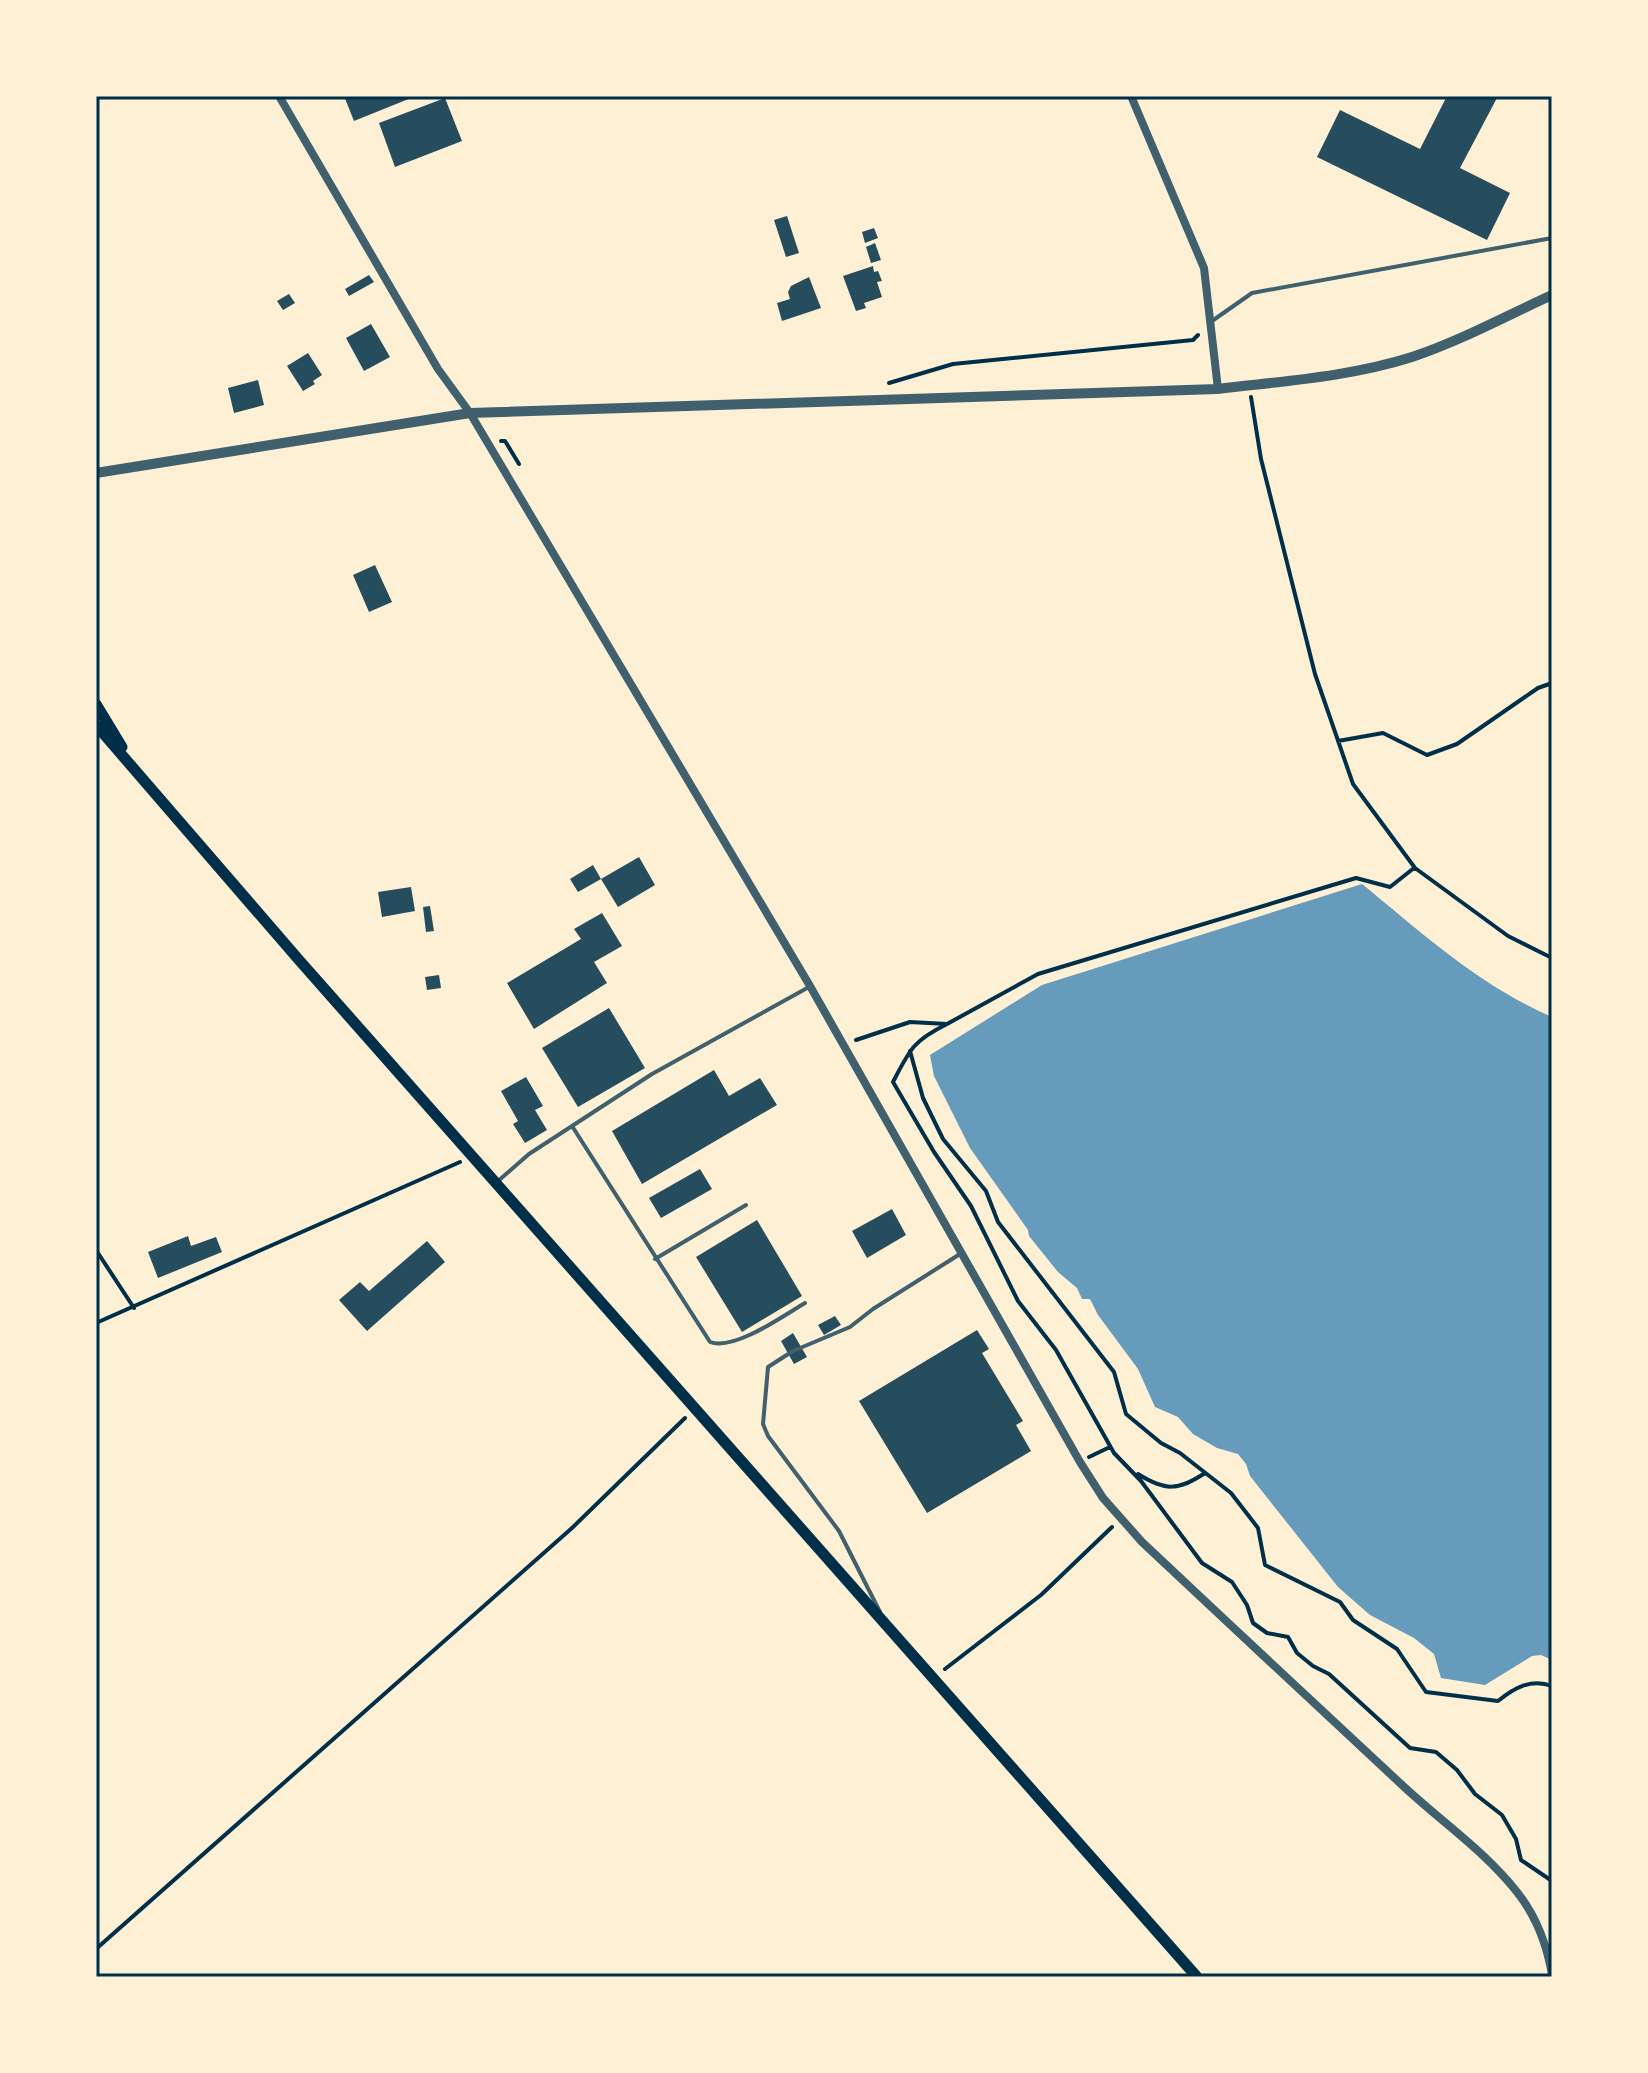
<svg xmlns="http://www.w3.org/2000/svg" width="1648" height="2073" font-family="'Archivo Narrow',sans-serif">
	<rect width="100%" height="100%" fill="#fdf0d5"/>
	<path fill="#669bbc" d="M1362,884c60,49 118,102 190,133v643l-11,-5 -9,1 -47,29 -44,-7 -7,-24 -20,-16 -44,-23 -32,-28 -88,-111 -4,-12 -8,-10 -21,-6 -24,-14 -15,-17 -23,-10 -17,-38 -40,-54 -8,-16h-8l-5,-11 -19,-16 -29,-36 -1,-6 -58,-82 -36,-72 -4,-21 112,-70z"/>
	<path fill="#264d5e" d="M344,96h72l-62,25z
		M1447,96h51l-38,72 50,25 -23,47 -170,-83 23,-47 80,39z
		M445,98l17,43 -67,26 -16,-44z
		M787,216l12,37 -13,4 -12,-37z
		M874,228l4,10 -13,5 -3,-11z
		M875,243l6,17 -10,3 -5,-16z
		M873,266l1,6 4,-1 4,10 -5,1 5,15 -18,6 2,5 -10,3 -13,-35z
		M369,275l5,7 -25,14 -4,-7z
		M809,277l12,31 -39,13 -5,-18 13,-4 -2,-7 3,-6z
		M289,294l6,9 -12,7 -6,-9z
		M371,324l19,33 -26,14 -18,-33z
		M308,353l14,22 -9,6 2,3 -12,7 -16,-25z
		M258,380l6,25 -30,8 -6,-25z
		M375,565l17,37 -23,10 -16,-37z
		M639,857l16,28 -37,22 -17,-28z
		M593,865l8,14 -23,13 -8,-13z
		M411,887l4,24 -33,6 -4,-25z
		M430,906l4,25 -8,1 -3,-25z
		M602,913l20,33 -28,16 13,21 -73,46 -27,-46 74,-44 -7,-10z
		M439,975l2,13 -14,2 -2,-13z
		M609,1008l36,60 -67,39 -36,-59z
		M714,1070l15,26 31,-18 17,27 -135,79 -30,-53z
		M526,1077l17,29 -8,4 12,20 -22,13 -12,-19 5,-3 -17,-30z
		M700,1169l12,20 -51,29 -12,-20z
		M892,1209l14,26 -39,23 -15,-27z
		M757,1220l45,76 -60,36 -46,-75z
		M188,1236l3,10 25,-9 6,15 -64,26 -10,-26z
		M427,1241l18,21 -78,69 -28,-31 21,-18 9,9z
		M835,1316l6,9 -17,10 -6,-10z
		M977,1330l12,19 -7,4 41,68 -7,4 15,26 -104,62 -68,-112z
		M793,1333l14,24 -13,7 -13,-23z"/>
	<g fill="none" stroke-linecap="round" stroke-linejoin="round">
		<path stroke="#003049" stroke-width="4" d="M889,383l64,-19 240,-24 5,-5
			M1251,397l10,62 54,215 38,110 62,84 93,68 44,22
			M501,441h4l14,23
			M1338,741l45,-8 44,22 30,-11 81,-56 14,-5
			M947,1024c-34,17 -37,25 -54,58l41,70 37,54 47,95 38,49 58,103 27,28 61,82 30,19 15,23 6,18 14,10 21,4 9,16 16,13 16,8 81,74 26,4 21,18 18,24 27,21 14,24 5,21 31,21
			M856,1040l54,-18 37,2 91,-50 318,-96 34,9 24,-19
			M910,1051l13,47 20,41 43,52 12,31 116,150 12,42 35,29 19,10 51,40 27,35 7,37 75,37 13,18 44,29 29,43 72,9c16,-13 33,-23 54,-15
			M96,1250l38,58
			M96,1323l364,-161
			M1089,1457l21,-10
			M1138,1474c27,17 40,17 67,-1
			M945,1669l96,-74 71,-68
			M96,1949l476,-421 113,-110"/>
		<path stroke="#3f606c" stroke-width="4" d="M1212,321l40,-28 300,-55
			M572,1126l138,216c24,9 73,-26 95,-39
			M498,1181l31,-27 123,-80 157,-87
			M655,1259l91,-54
			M880,1612l-41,-81 -71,-95 -5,-12 5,-57 25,-16 57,-24 23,-18 87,-55"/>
		<path stroke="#3f606c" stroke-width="8" d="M279,96l159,273 32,44 340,573 270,476 23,36 39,44c86,81 172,161 259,242 38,36 83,66 116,108 19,24 30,53 35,83
			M1131,96l73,172 14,121"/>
		<path stroke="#3f606c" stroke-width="10" d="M96,473l374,-60 748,-24c65,-8 131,-12 194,-32 48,-16 94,-41 140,-62"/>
		<path stroke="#003049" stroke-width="11" d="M96,704l26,43
			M96,725l203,235 898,1017"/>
	</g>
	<rect width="1648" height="2073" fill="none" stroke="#fdf0d5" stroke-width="196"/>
	<rect x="98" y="98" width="1452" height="1877" fill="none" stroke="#003049" stroke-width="3"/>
</svg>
